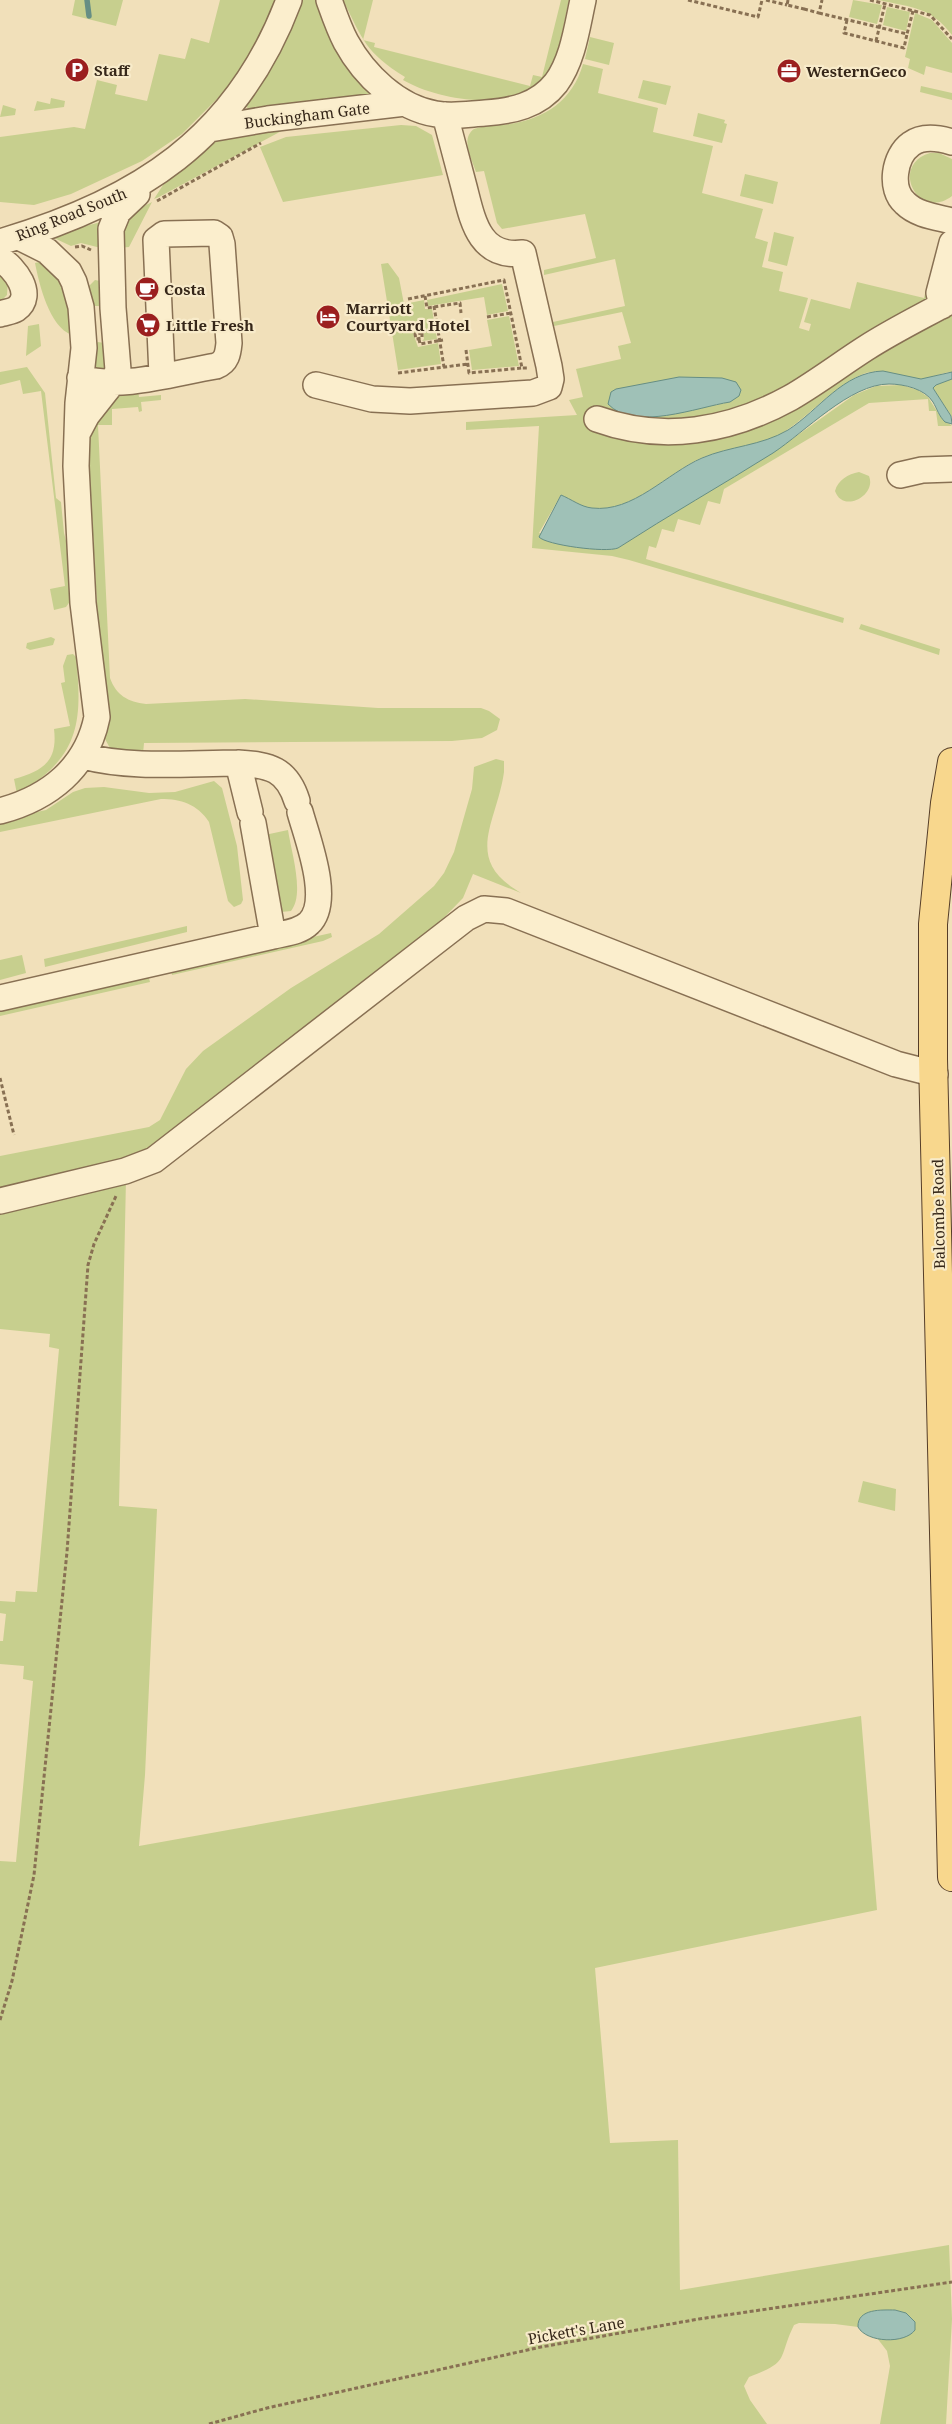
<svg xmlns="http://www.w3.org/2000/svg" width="952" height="2424" font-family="'Noto Serif',serif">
	<rect width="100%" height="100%" fill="#f1e0ba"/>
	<path fill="#c7cf8e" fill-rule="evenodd" d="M75,0h48l-7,26 -44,-11z
		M220,0h58l-39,77 -57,57 -40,27 -71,33 -37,11 -34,-3v-65l74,-10 11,2 12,-49 20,5 -2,9 32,7 12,-47 26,5 6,-21 18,5z
		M299,0h21l60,96 -130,15 -4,-5 2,-8z
		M343,0h30l-10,40 12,3 -1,4 156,39 3,-11 9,2 19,-77h8c-5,20 -9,53 -19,70 -27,45 -109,32 -147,10l2,-3c-40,-25 -42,-37 -62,-77z
		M853,0l29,5 -5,19 -28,-7z
		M879,0h73v35c-22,-29 -40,-27 -73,-35z
		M887,7l23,5 -4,19 -23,-6z
		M915,13l17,7 20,23v30l-26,-7 -2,9 -16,-7 2,-9 -5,-2z
		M590,37l24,6 -5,22 -24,-6z
		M583,64l20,5 -5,24 60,15 -5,24 60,14 -11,47 61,16 -8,29 13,4 -6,25 21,5 -4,19 29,7 -9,30 10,3 2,-7 -7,-2 7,-23 39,10 7,-27 67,16 3,-13 25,6v81c-10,0 -19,6 -29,7 -21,1 -39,-13 -60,-5 -32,14 -53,42 -82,60 -24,15 -54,13 -80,24 -34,15 -68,55 -109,50 -11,-1 -21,-8 -31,-13l-22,38 43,14 25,3 11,-2 63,-41 90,-53 83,-59 22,-9 25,-1 17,5 10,7 12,19 12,10h-14l-2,-15h-7l-1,-12 -59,4 -145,86 -4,15 -12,-3 -8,24 -22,-6 -4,13 -12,-3 -6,19 -7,-2 -3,13 198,59 -1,5 -214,-63 -17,-4 -80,-8 7,-122 -73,4v-8l111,-7 -8,-15 14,-3 -7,-28 45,-10 -3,-13 13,-3 -9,-31 -68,14 -1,-4 72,-16 -10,-47 -71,16v-5l52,-12 -11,-44 -83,15 -5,-6 -13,-52 -8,1c-4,-13 -16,-33 -2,-43 11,-4 24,-3 35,-5 36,-5 64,-24 74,-60zM703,378h19l8,24 -70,14z
		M643,80l28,6 -5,19 -28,-7z
		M921,86l31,7v7l-32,-8z
		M51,98l14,3 -1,6 -30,4 3,-10 13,3z
		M3,105l13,4 -1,6 -15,2z
		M698,113l27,7 -1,3 3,1 -5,19 -29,-7z
		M401,125l15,1 16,9 11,40 -160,27 -23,-55 26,-10z
		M289,127l-130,70 -5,2 11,-17 51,-42z
		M930,153h9l13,6v37c-34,26 -63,-31 -22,-43z
		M745,174l33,8 -5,22 -33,-8z
		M152,202l-23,45 -12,1 10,-33z
		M101,222l4,27 -24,-6 -10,3 -17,-8 4,-5z
		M774,232l20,5 -7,29 -19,-5z
		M47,260c22,31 21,38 25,75 -23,-8 -33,-52 -37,-72z
		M388,263l11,15 5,26 20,-4 1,9h7l5,30 -15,2 2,-2 -1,-8 -10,2 5,14 20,-4 3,21 -43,6 -17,-106z
		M0,269l8,11 -1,15 -7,7z
		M95,280l5,1 3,25h-10l-5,-19z
		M502,284l6,27 -21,4 -3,-18 -56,9 -1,-6z
		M509,316l10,50 -47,4 -3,-20 23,-4 -5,-26z
		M39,324l2,22 -15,10 2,-30z
		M98,342l6,1 2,25 -3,2 -8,-3 -3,-5 2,-17z
		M27,367l18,26 11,105 5,4 3,31 7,27v40l-5,7 -12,3 -4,-21 15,-3 -24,-195 -18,3 -3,-14 -20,5v-13z
		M952,379v38l-19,-29 2,-3z
		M138,390l1,7 22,-2v5l-20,2 1,9 -3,1 -1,-5 -26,2v16h-14l12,253c6,17 18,24 36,26l99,-5 133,9h103l8,3 11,8 -3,11 -15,8 -30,3 -308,2 -1,11 -32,-4 -6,-11 -18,-306 31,-40z
		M859,472l10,4c8,19 -26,38 -34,15 3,-11 13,-17 24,-19z
		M861,624l79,25 -1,6 -80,-26z
		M51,637l4,2 -2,6 -23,5 -4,-2 1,-5z
		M73,654l3,3c7,67 3,101 -59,137l-3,-15c28,-8 44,-17 40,-50l16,-3 -9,-43 4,-1 -2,-16 4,-11z
		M496,759l8,2v11c-7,51 -42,87 17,121l-48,-19 -10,24 -32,33 -305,248 -7,327 38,3 -12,266 -6,71 722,-130 16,194 -282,58 15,175 68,-3 2,150 269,-45 3,74 -6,105h-66l10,-58 -3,-15 -10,-13 24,1 5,-26 -11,-3h-17l-15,6 -5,11 -23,-3 -36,-1 -5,2c-17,35 -3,36 -45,52l-5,9 6,14 17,24h-767v-563l16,1 17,-181 -10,-2 1,-13 -24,-2v-23h3l3,-27 -6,-1v-12l15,1 1,-11 21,1 22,-243 -10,-2 1,-13 -50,-5v-173l149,-29 11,-7 26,-51 17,-18 88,-63 88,-54 55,-48 10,-13 10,-21 18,-63 2,-22z
		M214,781l8,7 15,58 6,54 -2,4 -7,3 -6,-6 -19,-79c-12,-18 -28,-23 -48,-23l-161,33v-12l46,-10 27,-18 12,-4 19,-1 45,6 26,-1z
		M288,830c3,21 17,64 3,81l-10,1 -21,-76z
		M187,926v6l-142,35 -1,-8z
		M331,933l1,4 -9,4 -151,34 -1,-6z
		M22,955l4,18 -26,7v-20z
		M148,975l2,7 -150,34v-8z
		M863,1481l33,8 -1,22 -37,-9z"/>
	<path fill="#9fc1b7" stroke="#668e84" d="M883,371l38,8 31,-7v7l-16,6 -3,3 18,28 1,8 -7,-2c-6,-6 -8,-13 -12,-20 -8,-13 -29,-18 -44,-18 -39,0 -84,48 -116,69 -51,32 -104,62 -155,95 -12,5 -72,-3 -79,-11l22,-42c10,4 20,12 31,13 41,5 75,-35 110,-50 28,-12 59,-12 86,-28 31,-20 55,-58 95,-59z
		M679,377l43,1 14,4 5,8 -2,6 -9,6c-32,5 -96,30 -122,2l3,-12 5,-3z
		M895,2310l11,3 9,9v8c-10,14 -48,13 -57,-3 -1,-19 25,-17 37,-17z"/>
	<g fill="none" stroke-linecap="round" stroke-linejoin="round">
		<path stroke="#668e84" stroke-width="5.5" d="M87,0l2,16"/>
		<defs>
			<path id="minor" d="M329,0c5,14 10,29 17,42 18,33 52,66 90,72 16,3 33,0 49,-1 27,-2 53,-7 71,-30 17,-23 21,-56 27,-83
				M210,129l58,-10 137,-16
				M952,142c-13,-4 -29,-7 -41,2 -17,12 -22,45 -6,59 12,12 31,14 47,18
				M0,242c137,-40 237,-103 289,-242
				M0,259c14,8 36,36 16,50 -5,3 -11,3 -16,5
				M942,306l-3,-13 13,-50
				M80,378c43,12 93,-5 136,-12 11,-4 12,-13 13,-23l-7,-99 -2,-7 -6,-4 -50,1 -8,6 6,135
				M316,385l56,14 38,2 123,-8 16,-6 2,-8 -2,-13 -26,-113c-46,6 -51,-37 -60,-70 -6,-23 -12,-45 -18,-68
				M597,419c66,24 133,12 193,-21 26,-15 51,-34 76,-50 28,-18 57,-32 86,-48
				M78,432l9,-17 26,-33 5,-12 -5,-62 -2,-79 7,-17 19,-18
				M900,475l22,-5 30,-1
				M83,756c48,13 106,7 155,7l12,49
				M238,763c32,2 49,6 59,38
				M0,811c49,-13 87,-43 97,-94l-14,-114 -7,-137 2,-63 6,-55 -3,-41 -7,-25 -5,-10 -22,-21 -28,-14
				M273,936c13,-3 27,-4 36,-13 23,-22 -2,-85 -9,-111
				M0,998l273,-62 -20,-113
				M0,1201l125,-30 29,-11 312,-242 18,-9 22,2 390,153 39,10"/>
			<path id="major" d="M952,762l-7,41 -12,121v135l19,818"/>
		</defs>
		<use href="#minor" stroke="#887053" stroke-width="28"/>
		<use href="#major" stroke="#553d28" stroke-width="30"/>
		<path stroke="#887053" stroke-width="3" stroke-dasharray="4 2.5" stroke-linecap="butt" d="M688,0l70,17 4,-17
			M766,0l21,5
			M788,0l-1,5 17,4v3
			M870,0l60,15 22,24
			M804,9l15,4 3,-13
			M819,13l88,21 6,-23
			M847,20l-3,13 60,15 3,-14
			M876,41l9,-37
			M157,201l104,-58
			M75,247l7,-1 9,4
			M425,296l2,12 33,-5 1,10
			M408,299l96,-19 18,88h7
			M434,306l10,61
			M487,317l24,-4
			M422,333v5l-6,1 -1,-5z
			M419,339l1,5 23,-4
			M466,350l3,23 53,-5
			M398,373l70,-9
			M0,1078l14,57
			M0,2020l12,-39 22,-106 33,-323 21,-287 6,-21 22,-48
			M209,2424l58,-16 274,-61 158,-28 253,-37"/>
		<use href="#minor" stroke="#fbeecd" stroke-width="25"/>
		<use href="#major" stroke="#f8d78d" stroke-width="28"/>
	</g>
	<defs>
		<symbol id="parking-disc" viewBox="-11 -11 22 22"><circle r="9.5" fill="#9b1f1f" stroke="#f8ebca"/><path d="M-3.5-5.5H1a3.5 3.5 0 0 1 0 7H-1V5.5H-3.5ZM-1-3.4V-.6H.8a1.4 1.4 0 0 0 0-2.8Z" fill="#fff"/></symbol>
		<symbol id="office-disc" viewBox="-11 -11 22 22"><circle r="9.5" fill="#9b1f1f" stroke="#f8ebca"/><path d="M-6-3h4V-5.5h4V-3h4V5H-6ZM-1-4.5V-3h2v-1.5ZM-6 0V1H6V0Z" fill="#fff"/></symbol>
		<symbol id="cafe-disc" viewBox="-11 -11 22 22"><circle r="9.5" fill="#9b1f1f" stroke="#f8ebca"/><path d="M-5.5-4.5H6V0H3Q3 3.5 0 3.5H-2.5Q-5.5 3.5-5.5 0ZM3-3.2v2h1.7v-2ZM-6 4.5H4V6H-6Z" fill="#fff"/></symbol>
		<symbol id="hotel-disc" viewBox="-11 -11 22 22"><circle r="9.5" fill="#9b1f1f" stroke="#f8ebca"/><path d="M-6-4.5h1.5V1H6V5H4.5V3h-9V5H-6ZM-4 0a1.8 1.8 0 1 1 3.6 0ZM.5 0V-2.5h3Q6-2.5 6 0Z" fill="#fff"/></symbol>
		<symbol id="supermarket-disc" viewBox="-11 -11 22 22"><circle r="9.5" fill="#9b1f1f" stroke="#f8ebca"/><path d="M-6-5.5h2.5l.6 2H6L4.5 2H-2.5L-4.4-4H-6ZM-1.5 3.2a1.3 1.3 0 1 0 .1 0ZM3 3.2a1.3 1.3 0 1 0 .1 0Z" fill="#fff"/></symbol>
	</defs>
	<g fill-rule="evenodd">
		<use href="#parking-disc" x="63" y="56" width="28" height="28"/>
		<use href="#office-disc" x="775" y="57" width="28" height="28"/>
		<use href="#cafe-disc" x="133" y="275" width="28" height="28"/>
		<use href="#hotel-disc" x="314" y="303" width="28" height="28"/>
		<use href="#supermarket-disc" x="134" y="311" width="28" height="28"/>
	</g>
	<g text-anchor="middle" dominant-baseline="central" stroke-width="4.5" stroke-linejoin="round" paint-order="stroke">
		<g font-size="15" font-weight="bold" fill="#362719" stroke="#f8ebca" text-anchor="start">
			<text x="94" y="70">Staff</text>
			<text x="806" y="71">WesternGeco</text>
			<text x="164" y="289">Costa</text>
			<text x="346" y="308">Marriott<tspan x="346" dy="17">Courtyard Hotel</tspan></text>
			<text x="166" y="325">Little Fresh</text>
		</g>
		<g font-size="15" fill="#362719" stroke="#f8ebca">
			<text transform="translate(307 115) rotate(-7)">Buckingham Gate</text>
			<text transform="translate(71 214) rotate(-22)">Ring Road South</text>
			<text transform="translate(938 1214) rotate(-91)">Balcombe Road</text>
			<text transform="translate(576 2330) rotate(-10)">Pickett's Lane</text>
		</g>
	</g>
</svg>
